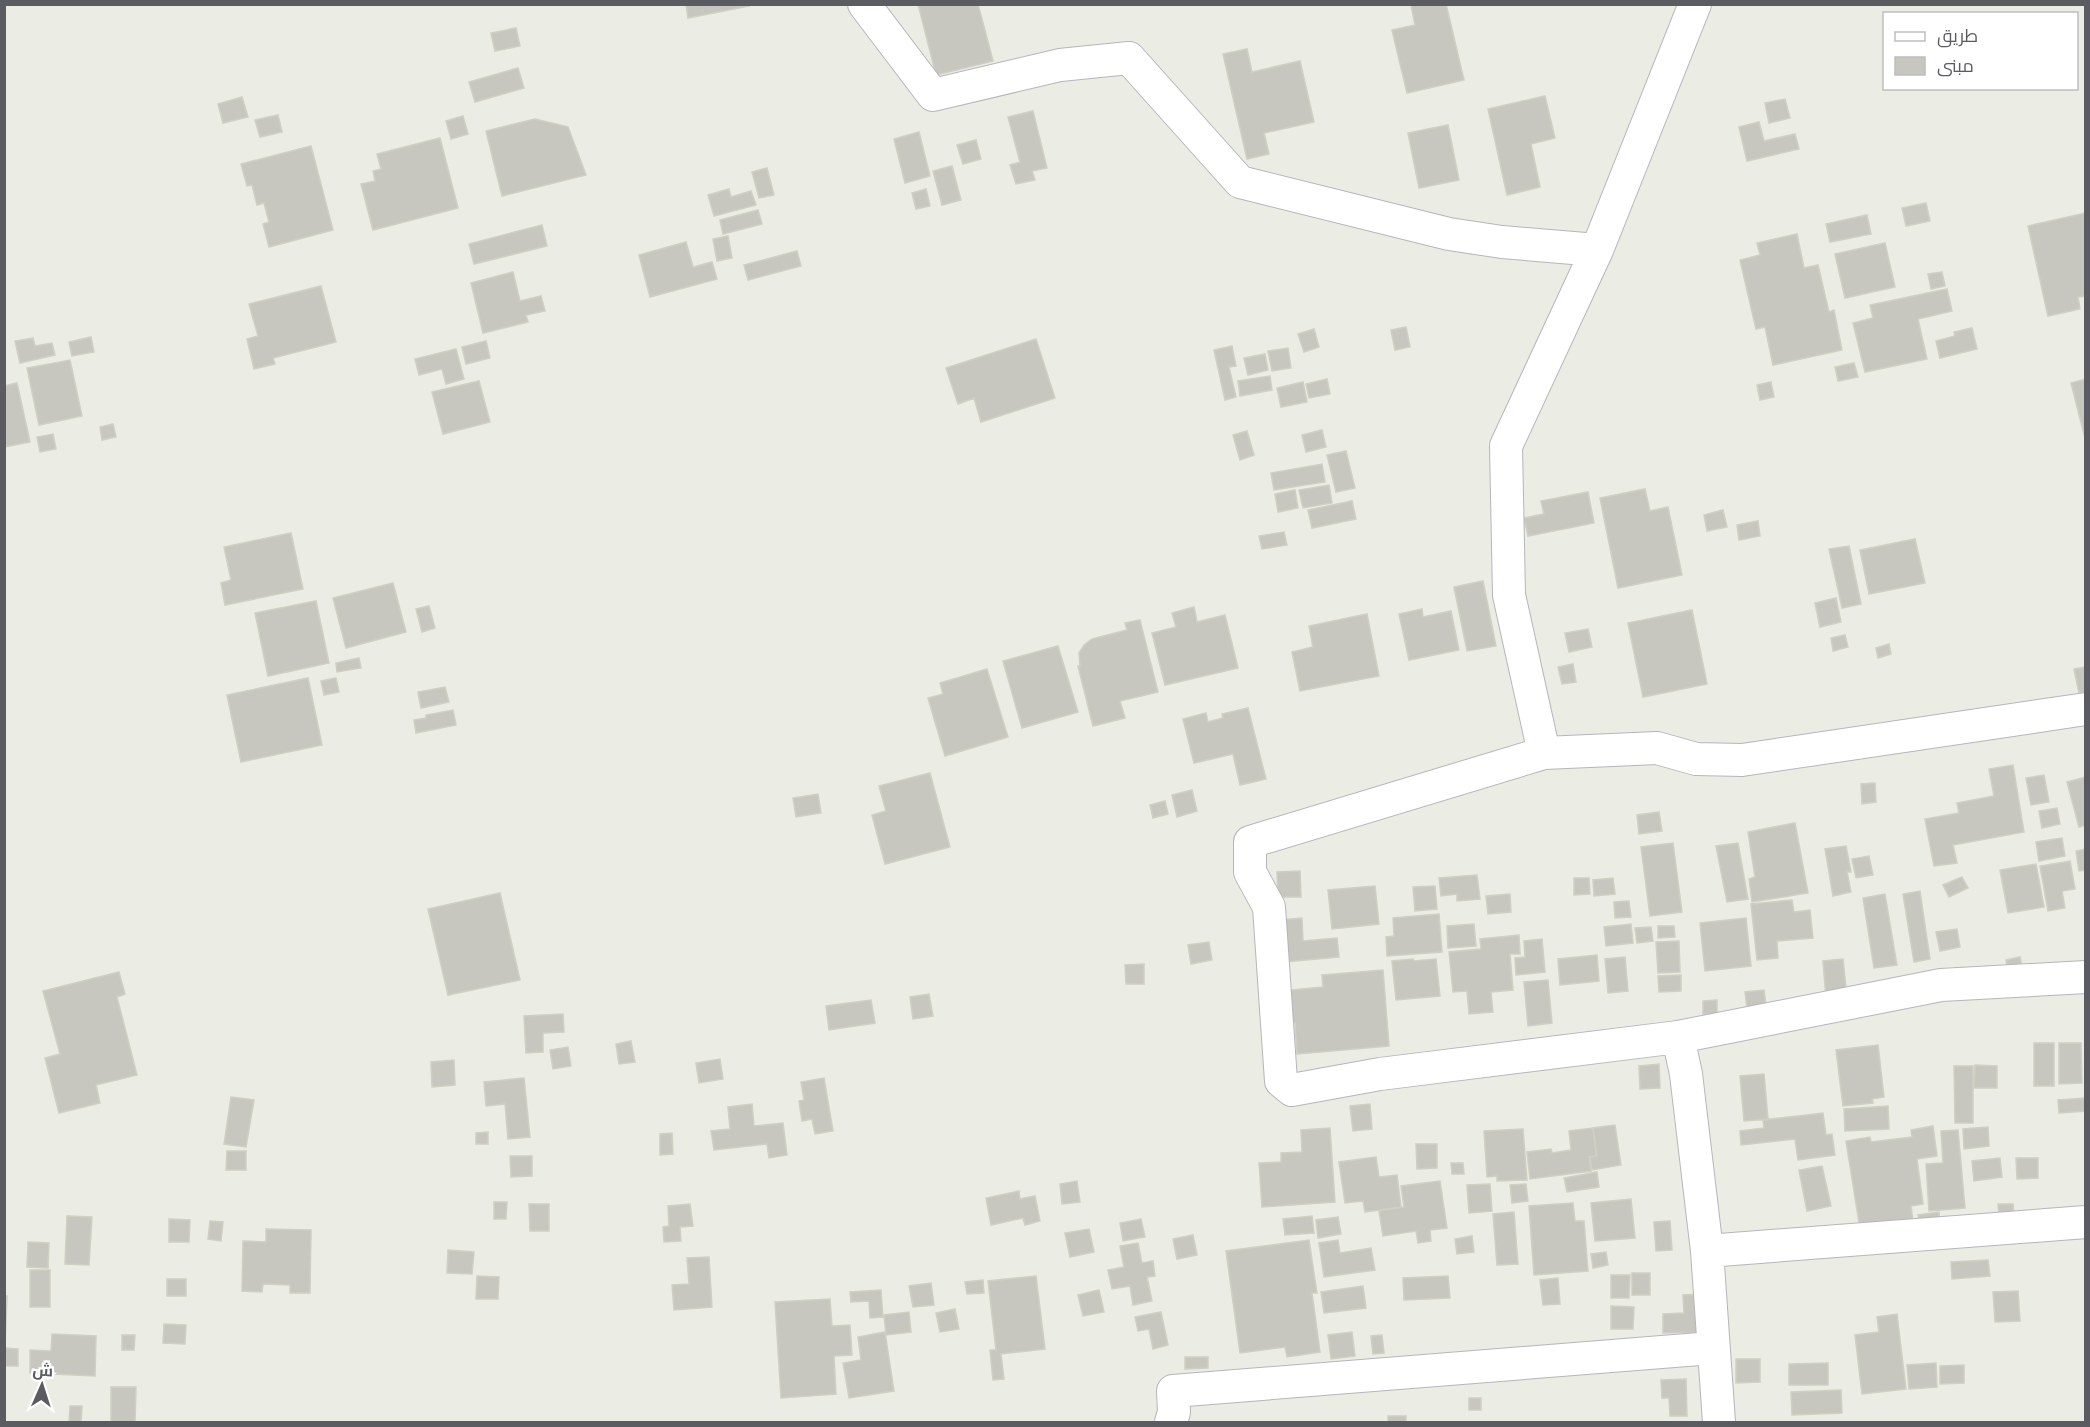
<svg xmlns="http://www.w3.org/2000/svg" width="2090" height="1427" font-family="Arial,Cairo,sans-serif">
	<rect width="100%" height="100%" fill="#ebece3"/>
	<path fill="#c7c7c0" stroke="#cfd0c2" stroke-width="1.5" d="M686,4h62l1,2 -61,12z
		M918,4h60l15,57 -57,14z
		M1446,4l18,76 -57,13 -15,-63 23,-5 -4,-20z
		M516,28l4,18 -25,5 -4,-18z
		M1247,49l5,23 48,-11 14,61 -50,11 5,21 -22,5 -24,-105z
		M518,68l6,20 -49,14 -6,-20z
		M1545,96l10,42 -24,6 9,43 -33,8 -19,-86z
		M242,97l6,20 -25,6 -5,-19z
		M1785,99l5,19 -21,5 -4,-20z
		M1033,111l14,57 -15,3 3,9 -19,4 -6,-19 10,-3 -12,-45z
		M278,115l4,17 -22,5 -5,-17z
		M463,116l5,18 -17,5 -5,-18z
		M535,119l33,8 18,48 -84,21 -16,-65z
		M1759,122l5,19 31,-7 4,15 -52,12 -8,-34z
		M1448,125l11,55 -40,8 -11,-55z
		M919,132l11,44 -25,7 -11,-44z
		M440,138l18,70 -85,22 -12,-46 14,-3 -2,-10 8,-2 -4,-15z
		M976,140l5,19 -18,5 -6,-19z
		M311,146l22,84 -64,17 -6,-23 6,-2 -5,-19 -7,2 -5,-20 -5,1 -6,-22z
		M952,166l9,34 -19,5 -9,-34z
		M767,168l7,27 -15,3 -7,-26z
		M729,189l2,8 20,-6 5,14 -42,11 -6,-21z
		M926,189l4,17 -14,3 -4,-16z
		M1926,203l4,18 -24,5 -4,-18z
		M758,210l4,14 -39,10 -3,-14z
		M2086,213v83l-8,1 2,12 -32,7 -20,-90z
		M1867,215l4,19 -41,8 -4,-18z
		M542,225l5,21 -73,18 -5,-20z
		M1797,234l7,34 14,-3 11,47 5,-2 8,40 -69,15 -8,-38 -9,2 -16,-69 20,-5 -3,-12z
		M728,236l4,22 -15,3 -4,-22z
		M686,242l7,25 19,-5 5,17 -67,18 -11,-42z
		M1885,243l10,44 -50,11 -10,-44z
		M797,251l4,15 -53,14 -4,-15z
		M513,272l7,29 21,-5 4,15 -19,4 2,7 -45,11 -12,-50z
		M1942,272l3,14 -14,3 -3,-15z
		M321,286l15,56 -63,16 2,6 -21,5 -7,-30 11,-3 -9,-32z
		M1947,289l5,22 -34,8 9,40 -62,13 -12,-49 20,-5 -3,-13z
		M1406,327l4,20 -15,3 -4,-20z
		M1972,328l5,21 -37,9 -4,-17 19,-5 -1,-4z
		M1314,329l5,18 -15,5 -6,-18z
		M91,337l3,15 -22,4 -3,-14z
		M33,338l2,8 17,-3 3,12 -35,8 -5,-22z
		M1036,339l19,59 -74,24 -7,-24 -16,6 -12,-36z
		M486,341l4,17 -24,6 -4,-17z
		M1232,346l4,20 -7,1 7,30 -11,3 -11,-50z
		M1288,348l3,20 -19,3 -4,-20z
		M456,349l8,30 -18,5 -4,-15 -23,6 -4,-16z
		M1265,354l3,16 -20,5 -4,-17z
		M70,360l12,56 -43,9 -12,-57z
		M1854,363l4,14 -20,4 -3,-14z
		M1270,376l2,14 -32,6 -2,-15z
		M1327,379l3,15 -21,4 -3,-14z
		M2086,379v63l-15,-59z
		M479,381l11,41 -47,12 -11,-42z
		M1303,382l4,20 -26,5 -4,-19z
		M1771,382l3,15 -14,3 -3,-15z
		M17,383l13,59 -26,5v-61z
		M113,424l3,13 -14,3 -2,-13z
		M1322,430l4,17 -20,5 -4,-17z
		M1247,431l7,24 -14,5 -7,-25z
		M53,434l3,15 -16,3 -3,-15z
		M1346,451l9,37 -19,4 -9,-37z
		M1322,464l3,18 -51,8 -3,-17z
		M1329,485l3,18 -29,5 -4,-18z
		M1645,489l5,22 18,-4 14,68 -64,13 -18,-90z
		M1295,490l3,18 -20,4 -3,-18z
		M1588,492l6,31 -66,13 -4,-18 20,-4 -3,-13z
		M1352,501l4,18 -44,9 -4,-18z
		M1723,510l4,17 -20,4 -3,-16z
		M1758,521l2,15 -21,4 -2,-15z
		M1284,532l3,13 -25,4 -3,-13z
		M291,533l12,56 -78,16 -4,-22 10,-3 -7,-33z
		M1915,539l10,44 -56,11 -9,-44z
		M1849,546l12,58 -19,4 -13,-59z
		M1483,581l13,65 -29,5 -13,-64z
		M393,583l13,49 -60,16 -13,-50z
		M1836,598l5,24 -21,5 -5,-24z
		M316,601l13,62 -61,13 -13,-63z
		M429,606l6,22 -13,4 -6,-23z
		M1194,607l3,15 28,-7 13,53 -73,17 -13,-52 24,-6 -4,-14z
		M1422,609l1,8 28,-6 8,39 -50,10 -10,-46z
		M1692,610l15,74 -64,13 -15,-74z
		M1367,614l12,62 -79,15 -8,-39 21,-5 -4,-21z
		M1140,620l18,72 -38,9 5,17 -32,8 -15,-60h2l-1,-13 5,-8 8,-6 35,-9 -2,-7z
		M1588,629l4,18 -23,5 -4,-19z
		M1845,635l3,12 -15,4 -2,-13z
		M1889,644l2,10 -13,4 -2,-10z
		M1058,646l20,66 -56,16 -19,-67z
		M359,658l2,10 -24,4 -1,-9z
		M1573,664l3,18 -14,2 -4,-17z
		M2086,667v25l-7,1 -5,-24z
		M987,669l21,68 -63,19 -17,-58 15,-4 -3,-11z
		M308,678l14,67 -81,17 -14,-67z
		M336,678l3,14 -15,3 -3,-14z
		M445,687l4,15 -28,6 -3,-16z
		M1248,708l18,71 -26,6 -7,-31 -39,9 -11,-44 23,-6 2,9 15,-4 -1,-4z
		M453,710l3,15 -40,8 -2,-13 12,-2v-3z
		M2013,765l11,67 -71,13 4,18 -23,3 -9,-47 34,-6 -2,-10 37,-7 -5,-27z
		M930,773l20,74 -65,17 -13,-49 14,-4 -7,-25z
		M2044,775l5,27 -18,3 -5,-27z
		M2086,777v48l-7,2 -12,-45z
		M1875,783l1,19 -14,2 -1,-20z
		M1192,790l5,21 -20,6 -5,-22z
		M818,794l3,19 -25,4 -3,-19z
		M1165,801l3,13 -15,4 -3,-13z
		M2057,808l3,16 -18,4 -3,-17z
		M1659,812l3,19 -23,3 -2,-19z
		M1795,823l13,70 -56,9 -3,-23 6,-2 -7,-45z
		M2062,838l3,18 -26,5 -3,-19z
		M1673,843l9,69 -32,4 -9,-69z
		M1738,843l10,56 -21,3 -11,-56z
		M1846,846l5,26h-4l4,20 -18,4 -8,-47z
		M2086,849v21l-7,1 -3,-20z
		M1869,856l4,19 -17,3 -4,-19z
		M2070,861l5,28 -13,2 3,17 -17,3 -8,-45z
		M2036,864l8,43 -36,6 -8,-43z
		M1300,871l1,26h-23l-1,-25z
		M1477,875l3,24 -23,2v-7l-16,2 -2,-18z
		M1962,877l6,11 -19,9 -6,-12z
		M1574,878h15l1,16 -16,1z
		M1613,878l2,16 -21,2 -1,-16z
		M1375,886l4,38 -47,5 -4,-39z
		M1435,886l2,23 -22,2 -2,-24z
		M1920,891l10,68 -16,3 -11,-68z
		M500,893l20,87 -72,15 -20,-86z
		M1510,894l1,18 -23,2 -2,-18z
		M1885,894l12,71 -23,3 -11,-70z
		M1792,900l2,12 16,-2 3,28 -36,3 1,17 -21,2 -6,-56z
		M1629,901l2,16 -16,1 -1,-16z
		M1439,914l3,38 -55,4 -1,-19 8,-1 -1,-18z
		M1302,918l1,23 34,-3 2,19 -55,5 -3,-42z
		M1746,918l5,48 -46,5 -5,-48z
		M1474,924l2,22 -28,2 -1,-22z
		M1631,924l2,19 -27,3 -2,-19z
		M1658,926h16l1,11 -17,1z
		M1651,927l2,14 -16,2 -2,-15z
		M1957,929l3,18 -20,4 -4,-19z
		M1519,935l1,19h-10l3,36 -22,2 2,20 -24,2 -2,-23 -14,1 -4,-40 32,-3 -1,-10z
		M1542,939l3,33 -29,3 -1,-17 10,-1 -1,-16z
		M1679,941l1,31 -22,1 -2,-31z
		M1209,942l3,18 -21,4 -3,-19z
		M1597,955l2,26 -39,4 -2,-26z
		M1625,957l3,34 -20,2 -3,-34z
		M2020,957l3,15 -14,3 -3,-15z
		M1413,959l1,2 22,-2 4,37 -44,4 -4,-39z
		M1843,959l4,38 -21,2 -3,-38z
		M1144,964v20h-18l-1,-19z
		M1383,970l6,76 -92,8 -2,-32 -9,1 -4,-32 41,-4 -1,-12z
		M119,972l6,22 -8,3 20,78 -41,10 4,18 -41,10 -14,-55 15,-4 -17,-63z
		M1681,975v16l-22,1 -1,-16z
		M1548,980l4,43 -24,3 -4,-44z
		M1764,990l2,15 -19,3 -2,-16z
		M929,994l4,22 -20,3 -3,-22z
		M871,1000l4,23 -46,7 -3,-24z
		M1717,1000v14h-14v-13z
		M563,1014l1,18 -21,1v19l-17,1 -2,-37z
		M631,1041l4,21 -16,2 -3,-20z
		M2034,1043h20v43h-20z
		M2059,1043h22l1,40 -23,1z
		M1878,1045l6,52 -12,2 1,4 -30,3 -7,-56z
		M568,1047l3,19 -18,3 -3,-19z
		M720,1059l3,20 -24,4 -3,-20z
		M454,1060l1,25 -23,2 -1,-25z
		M1659,1064l1,24 -20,1 -1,-23z
		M1975,1065l22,1v22h-23z
		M1954,1066h19v57h-18z
		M1764,1074l4,45 -24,2 -4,-45z
		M524,1078l6,59 -22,2 -3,-35 -19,2 -2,-24z
		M824,1078l9,53 -18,3 -3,-15 -10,2 -3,-20 5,-1 -3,-18z
		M231,1097l23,3 -8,47 -22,-3z
		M2085,1098l1,13 -27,2 -1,-13z
		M752,1104l2,22 29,-3 4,32 -18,3 -2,-14 -53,6 -3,-19 19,-2 -2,-22z
		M1370,1104l2,25 -19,2 -3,-25z
		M1888,1106l1,23 -44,2 -1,-22z
		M1823,1113l3,22 6,-1 3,21 -37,5 -3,-21 -54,6 -1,-14 24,-3 -1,-8z
		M1615,1125l6,40 -29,5 -2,-13 7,-1 -4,-28z
		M1933,1126l4,30 -20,3 6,45 -12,2 2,15 -53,8 -14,-88 24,-4 1,5 41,-5 -1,-7z
		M1988,1127l1,19 -25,3 -1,-20z
		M1330,1128l5,74 -73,5 -3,-44 22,-1v-9l21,-1 -1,-22z
		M1593,1128l3,28 -7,1 2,14 -61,8 -3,-27 24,-3 1,4 19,-3 -2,-19z
		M1523,1129l4,51 -30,1v-5l-10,1 -3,-46z
		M1958,1130l7,78 -36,3 -3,-47 17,-1 -2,-32z
		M488,1132v12h-12v-11z
		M672,1133l1,21 -13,1v-21z
		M1416,1144h21v24l-20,1z
		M227,1151h19v19h-20z
		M510,1156h22v20l-21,1z
		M1376,1157l3,20 18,-2 4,32 -36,5 -2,-11 -18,2 -6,-41z
		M2000,1158l2,19 -28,4 -2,-20z
		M2016,1158h22v20l-21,1z
		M1451,1163h12l1,11h-12z
		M1822,1166l9,40 -24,5 -8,-41z
		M1597,1172l2,15 -32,5 -3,-14z
		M1077,1181l3,21 -18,2 -2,-20z
		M1440,1181l7,47 -17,2 1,11 -13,2 -2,-12 -33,5 -4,-25 25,-4 -3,-21z
		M1490,1184l2,27 -23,2 -2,-28z
		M1526,1184l2,17 -16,2 -2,-18z
		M1019,1191l1,8 15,-3 5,25 -15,4 -2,-7 -32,7 -5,-27z
		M1631,1199l4,39 -40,3 -4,-38z
		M494,1202h13l-1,17h-12z
		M1573,1203l2,18h9l4,50 -54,4 -5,-69z
		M529,1204h20v27h-19z
		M690,1204l3,22 -13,1 1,14 -17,1 -1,-15 6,-1 -1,-20z
		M1998,1204h15l1,11h-15z
		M1514,1212l4,52 -21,1 -4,-51z
		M1939,1212l1,11 -20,3 -2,-11z
		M67,1216l25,1 -3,48 -24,-1z
		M1312,1216l2,17 -29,2 -2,-16z
		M1338,1217l3,17 -23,4 -2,-18z
		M169,1219l21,1 -1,22h-20z
		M1141,1219l4,18 -22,4 -3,-18z
		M210,1221l13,1 -2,19 -13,-2z
		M1670,1221l2,29 -16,1 -2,-29z
		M266,1229l45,1 -1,63h-20v-8l-27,-1 -1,8 -20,-1 1,-50 23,1z
		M1089,1229l5,23 -24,5 -5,-24z
		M1193,1235l4,20 -20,4 -4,-20z
		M1472,1236l2,16 -17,2 -2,-15z
		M1309,1240l8,53h-5l8,59 -33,5 -2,-10 -45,6 -14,-102z
		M1338,1240l2,13 31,-5 4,22 -51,7 -5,-34z
		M28,1242l21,1 -1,25 -21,-1z
		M1138,1243l4,20 11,-2 2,15 -8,1 5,24 -19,4 -3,-19 -18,3 -4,-19 16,-3 -4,-21z
		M448,1250l26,2 -2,22 -25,-1z
		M1606,1252l2,13 -15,3 -2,-14z
		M709,1257l3,50 -38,3 -2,-25 17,-1 -2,-26z
		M1988,1260l2,16 -38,3 -1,-17z
		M30,1270h20v37h-20z
		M1632,1273h18v22h-18z
		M1611,1275h19l-1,23h-18z
		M477,1276l22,1 -1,22h-22z
		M1036,1276l9,73 -44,5 3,25 -11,1 -3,-30h6l-8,-69z
		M1448,1276l2,22 -46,2 -1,-22z
		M1558,1278l2,26 -17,1 -3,-25z
		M167,1279h19v17h-19z
		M983,1280l1,13 -17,1 -2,-12z
		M931,1283l3,22 -21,2 -4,-21z
		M1363,1286l3,22 -42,5 -3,-21z
		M881,1290l2,27 -13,1 -1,-17 -18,1 -1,-10z
		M1099,1290l5,22 -21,4 -5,-21z
		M2018,1291l2,30 -25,1 -2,-30z
		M1701,1294l1,38 -39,1v-19l21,-1 -1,-18z
		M4,1296h3l-2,50h-1z
		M830,1299l2,27 18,-1 2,30 -18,1 2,38 -55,4 -6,-96z
		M1611,1306l23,1 -1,22h-22z
		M955,1309l4,20 -19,3 -4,-19z
		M909,1312l2,20 -25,3 -2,-20z
		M1161,1312l7,33 -15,4 -4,-20 -11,2 -3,-14z
		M1897,1314l9,75 -44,5 -7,-59 24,-3 -2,-15z
		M164,1324l22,1 -1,19 -22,-1z
		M885,1332l9,59 -45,7 -6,-35 18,-3 -3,-23z
		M1352,1332l3,24 -24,3 -3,-24z
		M52,1334l44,2 -1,40 -65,-3v-23l21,1z
		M122,1335h13l-1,15h-12z
		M1382,1335l2,18 -11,1 -2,-18z
		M4,1348l14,1v17h-14z
		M1185,1357h23v11l-23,1z
		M1736,1359h24v23l-24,1z
		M1828,1363v22h-39v-21z
		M1936,1363l1,24 -28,2 -2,-24z
		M1964,1365v18l-24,1v-18z
		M1686,1379l1,37h-17l-1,-18h-7l-1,-18z
		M111,1387h25l-1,35h-24z
		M1841,1390l1,23 -50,2 -1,-23z
		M1469,1398h12v12h-12z
		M70,1406h12l-1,16h-12z
		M1388,1416h18v6h-18z"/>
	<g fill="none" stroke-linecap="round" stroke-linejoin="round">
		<defs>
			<path id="minor" d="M864,4l69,91 127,-30 69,-7 111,124 209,52 53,8 95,8 98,-246
				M1597,250l-91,196 3,149 35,158 -294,89v30l19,35 12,174 11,9 88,-16 298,-37
				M1544,753l113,-5 39,11 46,1 344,-51
				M1707,1251l379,-29
				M1171,1422l3,-10 -1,-21 539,-43
				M1719,1422l-12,-171 -21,-177 -8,-37 263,-52 145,-8"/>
		</defs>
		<use href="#minor" stroke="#b5b6bc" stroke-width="34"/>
		<use href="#minor" stroke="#fff" stroke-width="32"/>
	</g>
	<rect width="2090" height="1427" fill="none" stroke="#5b5c62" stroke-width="12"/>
	<rect x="1883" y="12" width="195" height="78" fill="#ffffff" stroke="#bdbec0" stroke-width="1.5"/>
	<rect x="1895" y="32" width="30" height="9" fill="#ffffff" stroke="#bdbec0" stroke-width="1.5"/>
	<text x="1937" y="42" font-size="18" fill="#5b5c62">طريق</text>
	<rect x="1895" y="57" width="30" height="18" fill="#c7c7c0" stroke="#bdbec0" stroke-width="1.5"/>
	<text x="1937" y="72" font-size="18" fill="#5b5c62">مبنى</text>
	<g transform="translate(42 1385) rotate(3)" stroke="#ffffff" stroke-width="4.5" paint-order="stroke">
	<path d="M0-4.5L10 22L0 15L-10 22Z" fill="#5b5c62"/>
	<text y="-9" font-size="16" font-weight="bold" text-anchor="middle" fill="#5b5c62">ش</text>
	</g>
</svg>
